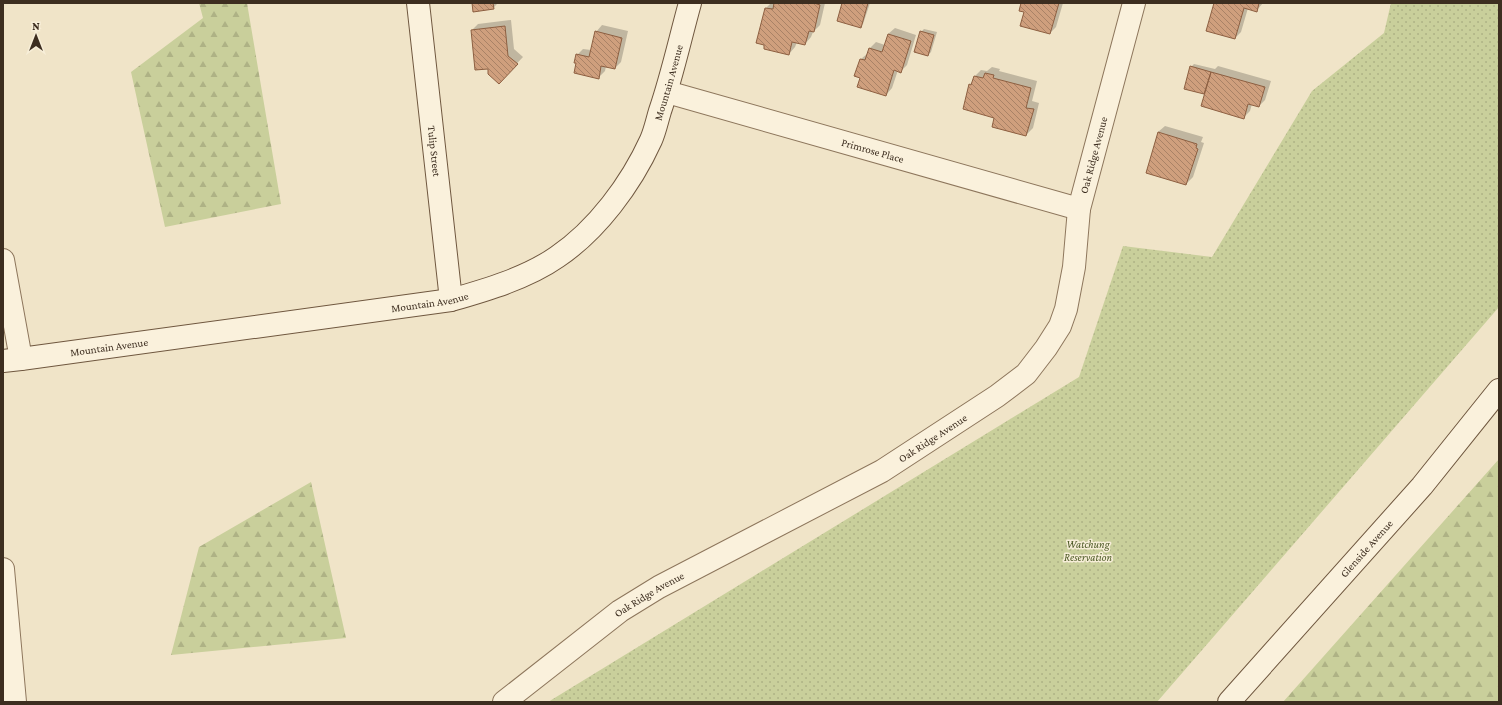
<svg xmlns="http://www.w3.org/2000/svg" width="1502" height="705" font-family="'Crimson Pro',serif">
	<defs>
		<pattern id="forest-firs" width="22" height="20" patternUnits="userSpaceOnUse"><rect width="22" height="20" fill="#c9cf9b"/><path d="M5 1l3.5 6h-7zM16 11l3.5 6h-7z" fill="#aeb285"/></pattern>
		<pattern id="park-dots" width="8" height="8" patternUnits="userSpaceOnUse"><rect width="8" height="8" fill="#c9cf9b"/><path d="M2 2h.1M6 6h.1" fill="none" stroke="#aeb285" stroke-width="1.8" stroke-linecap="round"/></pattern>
		<pattern id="building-back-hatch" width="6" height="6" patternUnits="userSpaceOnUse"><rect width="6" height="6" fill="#cf9f7d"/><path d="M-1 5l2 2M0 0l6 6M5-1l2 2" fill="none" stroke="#a98266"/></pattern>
	</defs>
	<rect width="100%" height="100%" fill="#f0e4c8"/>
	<path fill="url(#forest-firs)" d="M199,3h48l34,201 -116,23 -34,-155 72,-54z
		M1499,459v243h-216z
		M311,482l35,156 -175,17 28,-108z"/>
	<path fill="url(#park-dots)" d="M1391,3h108v304l-342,395h-609l531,-325 44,-131 89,11 100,-166 72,-58z"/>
	<path fill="#0003" d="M473,3h25l-5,5z
		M771,3h54l-5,22 -7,7 -2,5 -6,7 -8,-2 -2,5 -6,7 -23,-46z
		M843,3h27l-7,21 -3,3z
		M1022,3h41l-7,24 -6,6 -25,-21z
		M1215,3h48l-6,7 -9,-2 -7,24 -6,6z
		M511,20l3,29 9,8 -24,25 -27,-52 6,-6z
		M602,25l26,6 -7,31 -6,6 -9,-2 -1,5 -6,6 -22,-15v-7l6,-6 8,1 5,-18z
		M895,28l21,7 -9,30 -6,6 -3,-1 -6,18 -6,7 -24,-18 -6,-2 5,-16 7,-6 2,-5 6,-6 9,3 3,-11z
		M924,29l13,3 -6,20 -3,3 -7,-23z
		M1194,64l21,5 3,-3 53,15 -6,19 -6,6 -7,-2 -2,7 -7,7 -36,-28 -3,3 -13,-26z
		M992,67l8,2 -1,2 38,10 -5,20 7,2 -6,25 -7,7 -31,-18 -31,-8 6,-25 3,-3 2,-5 6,-6 6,1z
		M1165,126l38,11 -2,5 3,1 -11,34 -7,7 -39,-12 11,-40z"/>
	<path fill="url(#building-back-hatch)" stroke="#8d5f41" d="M472,3h21l1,6 -21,3z
		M774,3h40l6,2 -6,27 -5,-1 -4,14 -13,-3 -3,13 -25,-6v-4l-8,-2 9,-35 8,1z
		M842,3h26l-7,25 -24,-7z
		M1021,3h38l-9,31 -30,-8 4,-14 -5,-1z
		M1214,3h45l-2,9 -13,-4 -9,31 -29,-8z
		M505,26l3,30 10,8 -19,20 -11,-10v-5l-13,1 -4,-40z
		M595,31l27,7 -7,31 -14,-3 -2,13 -25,-6 2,-10h-2l2,-9 13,3z
		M920,31l14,4 -6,21 -14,-4z
		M888,34l23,7 -10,32 -7,-3 -8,26 -29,-9 3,-9 -6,-2 6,-17 5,1 4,-12 13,4z
		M1190,66l21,6 -7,22 -20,-5z
		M1211,72l54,15 -6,20 -11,-3 -4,15 -43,-13z
		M985,73l9,2 -1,3 38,10 -5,20 8,1 -8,27 -34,-9 2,-9 -31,-9 6,-25 2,1 3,-9 9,2z
		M1158,132l39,12 -1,4 2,1 -12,36 -40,-12z"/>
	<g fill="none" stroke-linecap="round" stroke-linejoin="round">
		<defs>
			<g id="street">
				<path id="s1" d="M667,92l412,117"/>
				<path d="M3,260l18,99"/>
				<path d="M3,569l12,133"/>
				<path id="s2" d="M504,702l116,-91 39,-24 223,-116 115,-75 29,-22 20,-26 14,-22 6,-17 8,-42 5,-58 55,-206"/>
			</g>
			<g id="secondary">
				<path id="s3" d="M418,3l33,297"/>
				<path id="s4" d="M3,361l18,-2 430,-59c35,-10 76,-22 106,-43 40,-27 74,-73 94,-117 4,-9 6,-19 9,-29 12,-35 20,-72 30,-108"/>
				<path id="s5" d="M1229,702l193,-216 77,-96"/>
			</g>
		</defs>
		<use href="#street" stroke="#8d765c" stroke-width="24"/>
		<use href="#secondary" stroke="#6f573f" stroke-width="24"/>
		<use href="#street" stroke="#faf1dc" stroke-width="22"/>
		<use href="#secondary" stroke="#faf1dc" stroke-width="22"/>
	</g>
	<g text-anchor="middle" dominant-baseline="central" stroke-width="3" stroke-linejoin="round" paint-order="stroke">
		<g font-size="11" fill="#3d2e20" stroke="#f7eed8">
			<text stroke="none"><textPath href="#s4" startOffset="779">Mountain Avenue</textPath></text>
			<text stroke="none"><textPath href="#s3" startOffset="149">Tulip Street</textPath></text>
			<text stroke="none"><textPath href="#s1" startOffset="214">Primrose Place</textPath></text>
			<text stroke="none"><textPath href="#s2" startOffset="852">Oak Ridge Avenue</textPath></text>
			<text stroke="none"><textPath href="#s4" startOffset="431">Mountain Avenue</textPath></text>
			<text stroke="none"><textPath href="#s4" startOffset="107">Mountain Avenue</textPath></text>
			<text stroke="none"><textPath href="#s2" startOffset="505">Oak Ridge Avenue</textPath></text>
			<text stroke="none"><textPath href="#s5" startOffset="206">Glenside Avenue</textPath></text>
			<text stroke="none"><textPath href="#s2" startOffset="181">Oak Ridge Avenue</textPath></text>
		</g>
		<g font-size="11" font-style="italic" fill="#4d5a26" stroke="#f7eed8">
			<text x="1088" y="544">Watchung<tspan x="1088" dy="13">Reservation</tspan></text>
		</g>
	</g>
	<rect width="1502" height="705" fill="none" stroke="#3d2e20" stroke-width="8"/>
	<g transform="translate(36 36)" stroke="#f7eed8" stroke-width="3" paint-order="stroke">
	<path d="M0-3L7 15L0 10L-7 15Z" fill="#3d2e20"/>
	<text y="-6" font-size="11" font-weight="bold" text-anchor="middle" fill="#3d2e20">N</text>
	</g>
</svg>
